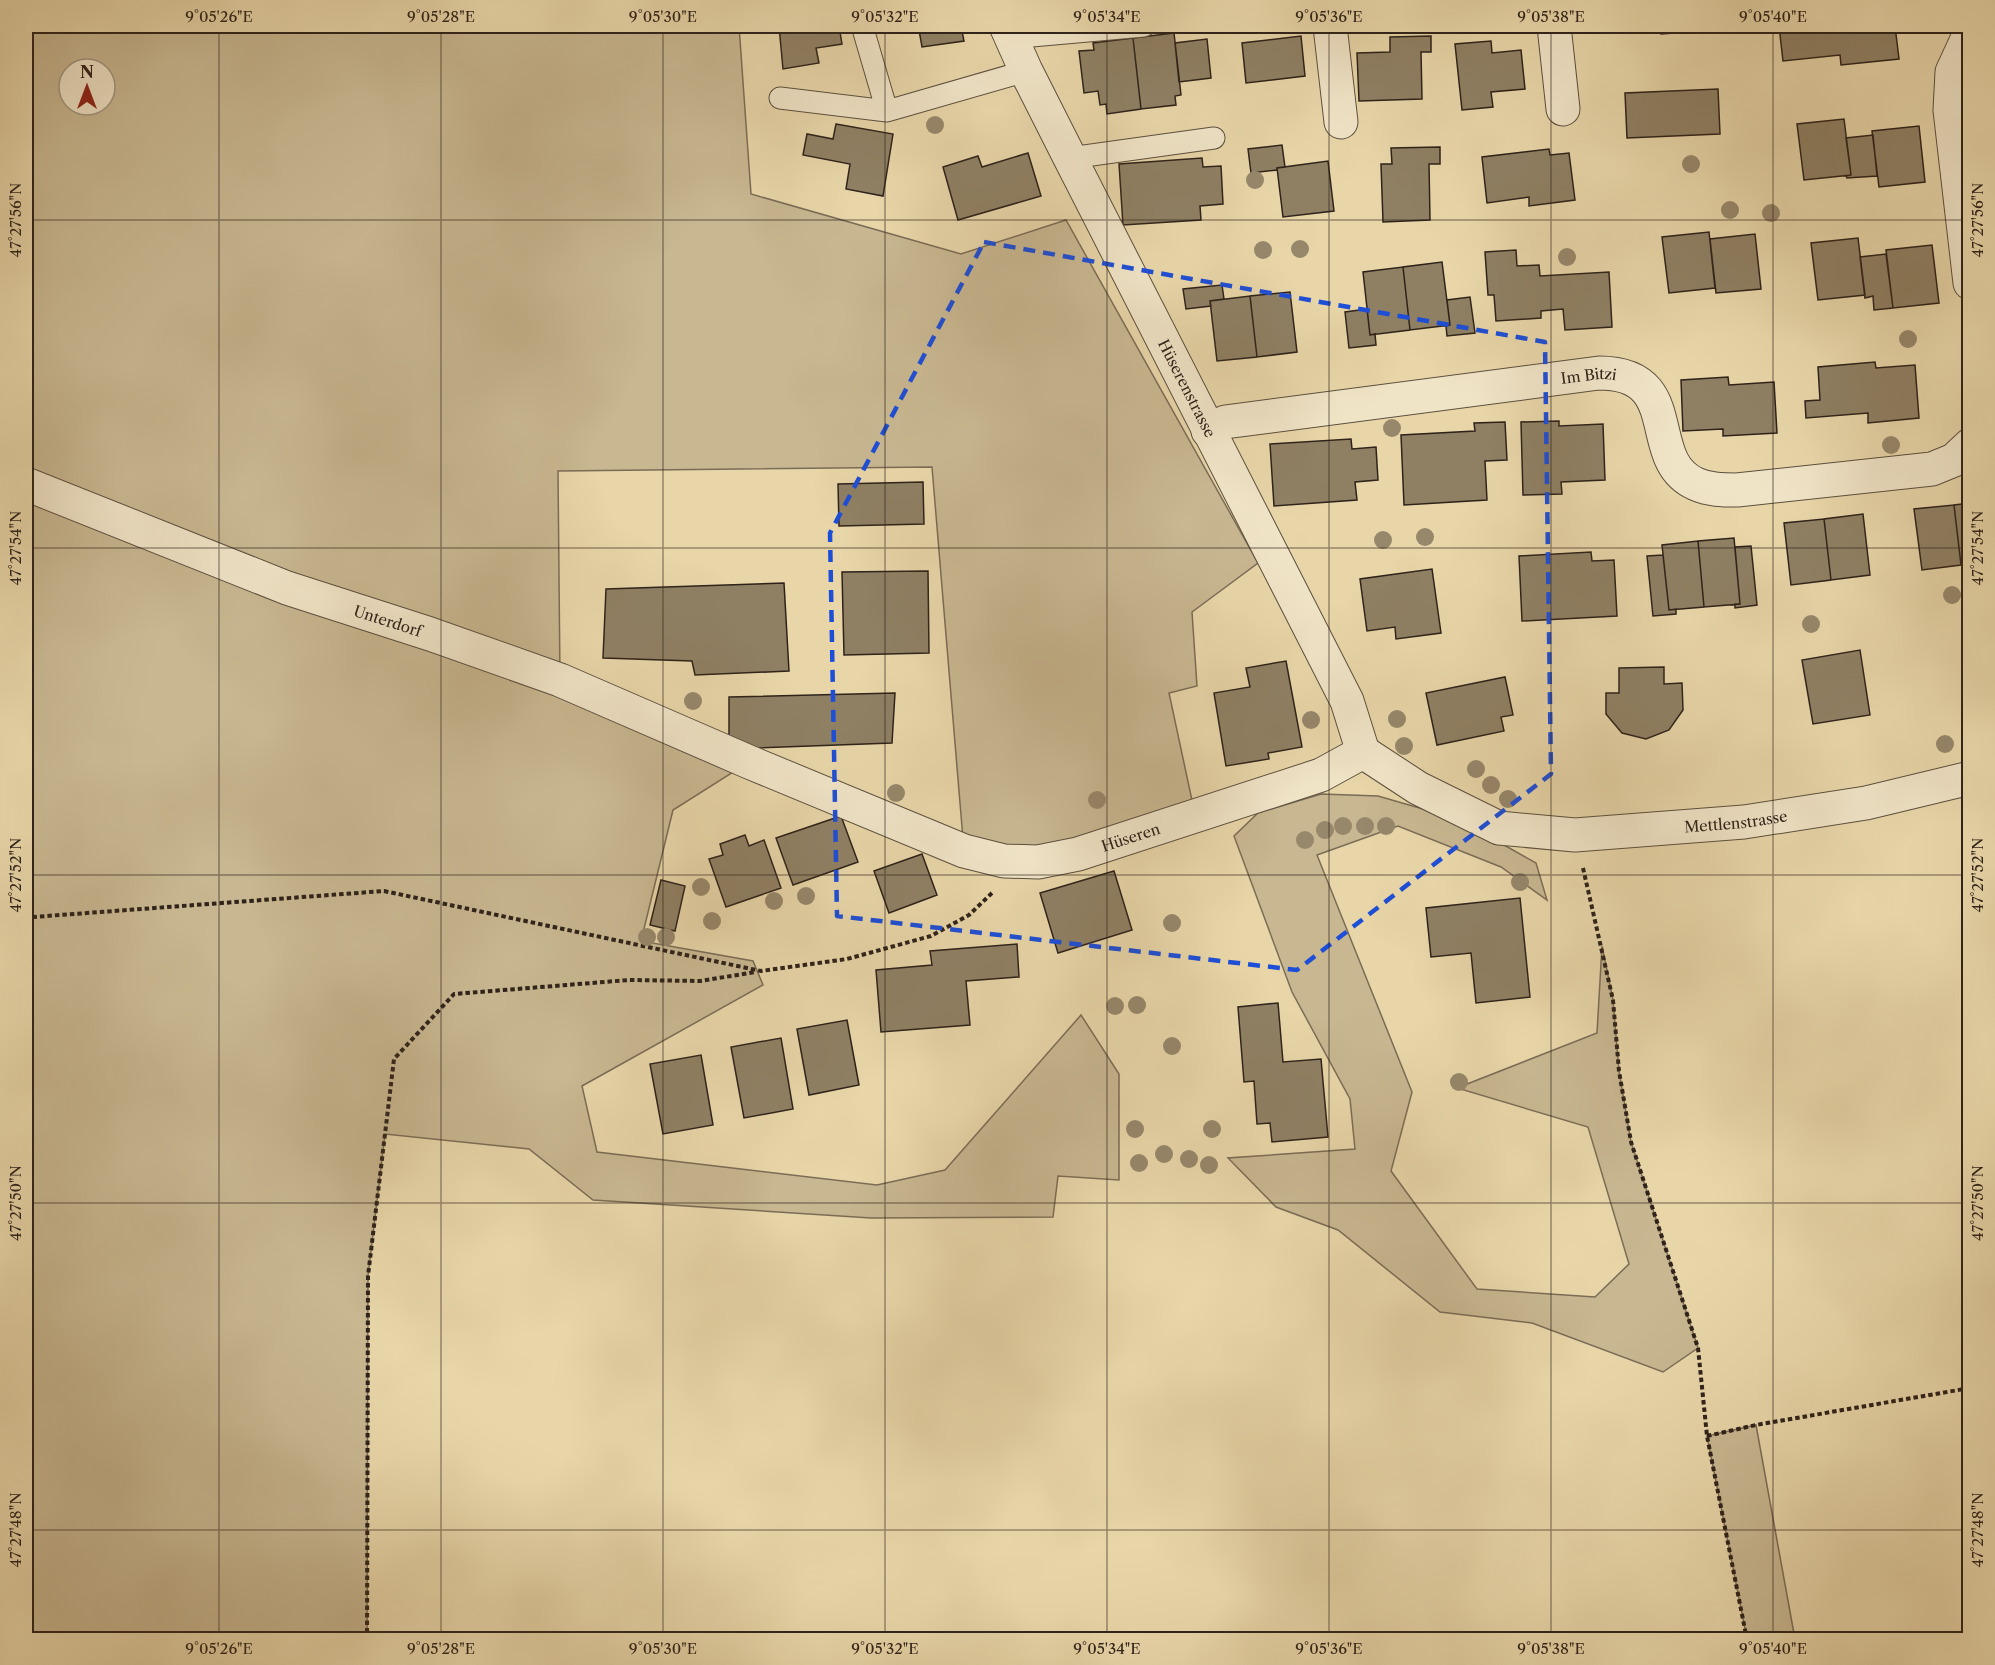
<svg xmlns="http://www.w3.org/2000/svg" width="1995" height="1665" font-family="'Libre Caslon Text',serif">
	<rect width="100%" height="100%" fill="#e8d6a9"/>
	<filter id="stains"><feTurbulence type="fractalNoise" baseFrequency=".00333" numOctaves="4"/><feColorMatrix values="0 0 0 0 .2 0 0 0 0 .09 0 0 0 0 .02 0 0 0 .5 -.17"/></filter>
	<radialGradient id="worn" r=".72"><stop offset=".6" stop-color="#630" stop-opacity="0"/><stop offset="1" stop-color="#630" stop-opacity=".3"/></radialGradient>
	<path fill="#c8b791" stroke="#7b6c56" stroke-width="1.5" fill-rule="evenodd" d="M26,26h713l12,168 210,60 105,-34 192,343 -66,49 5,74 -28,7 24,112 -189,56 -40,-10 -32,-384 -374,4 2,209 189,82 -76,48 -32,131 112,20 10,24 -181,101 15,66 280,33 68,-15 136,-155 38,59v106l-61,-4 -5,41 -182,1 -278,-18 -64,-51 -144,-15 -17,142 -1,363 -341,1zM69,69h36v36h-36z
		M1321,794l57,2 45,13 81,36 32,18 11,37 -46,-33 -103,-41 -81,29 95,237 -21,79 86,118 118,8 34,-33 -41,-137 -131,-39 140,-55 5,-87 11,54 6,71 12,71 67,206 -35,24 -131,-49 -92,-11 -102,-82 -62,-23 -48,-49 127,-9 -5,-50 -58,-107 -58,-156 24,-23z
		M1756,1425l39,214h-48l-40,-203z"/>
	<path fill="#8f8064" stroke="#2e221a" stroke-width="1.5" d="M779,26h60l3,18 -26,4 3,15 -36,6z
		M898,26h63l3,15 -42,6 -3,-17 -20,3z
		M1660,26h44v5l-43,3z
		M1779,26h116l4,33 -58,6 -1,-10 -57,6z
		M1174,33l7,62 -6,1 1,9 -35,4 -8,-71z
		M1301,36l4,40 -59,7 -4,-40z
		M1431,36v16h-10l1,47 -63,2 -2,-48 33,-1v-15z
		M1133,38l8,71 -34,5 -1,-10 -6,1 -2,-14 -14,2 -5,-42 15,-1 -1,-7z
		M1207,39l4,39 -32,4 -4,-39z
		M1491,41l1,12 29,-3 4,39 -34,3 2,15 -31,3 -7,-66z
		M1718,89l2,45 -93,4 -2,-45z
		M1844,119l7,56 -47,5 -7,-56z
		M836,124l57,10 -10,62 -37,-7 4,-25 -47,-9 4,-21 26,5z
		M1919,126l6,56 -46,5 -7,-56z
		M1873,135l4,41 -30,2 -1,-2 5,-1 -5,-37z
		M1282,145l3,22 -8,1v2l-26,3 -3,-24z
		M1440,147v17h-11l1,56 -47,2 -2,-58h11l-1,-16z
		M1549,149l1,6 19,-2 6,47 -46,6v-9l-42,6 -5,-46z
		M1028,153l13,43 -83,24 -15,-53 35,-11 4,11z
		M1202,158l1,9 18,-1 2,38 -23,2 1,14 -78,5 -4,-61z
		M1328,161l6,50 -51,6 -6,-49z
		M1709,232l6,56 -46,5 -7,-56z
		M1755,234l6,55 -45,4 -6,-54z
		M1858,238l7,57 -47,5 -7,-57z
		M1932,245l7,58 -46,5 -7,-58z
		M1516,250l1,16 22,-1 1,11 69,-4 3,55 -47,3 -2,-21 -22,2v7l-45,3 -2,-26h-6l-3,-43z
		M1886,254l7,54 -19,2 -1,-14 -8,2 -5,-41z
		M1442,262l8,63 -40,5 -7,-63z
		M1403,267l7,63 -40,5 -7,-63z
		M1222,285l2,14 -14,2 1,5 -25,3 -3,-20z
		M1290,292l7,60 -40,5 -7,-61z
		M1250,296l7,61 -40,4 -7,-60z
		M1470,297l5,36 -28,3 -1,-10 4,-1 -3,-25z
		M1367,309l3,26 5,-1 1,11 -27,3 -4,-36z
		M1875,362l1,6 39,-3 4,53 -51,5v-10l-62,5 -1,-17 15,-1 -2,-33z
		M1728,377l1,8 45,-3 3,51 -54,3v-7l-40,2 -2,-51z
		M1559,421v5l44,-2 2,56 -44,2 1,12 -39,1 -2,-73z
		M1505,422l2,38 -22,1 2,39 -83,5 -3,-70 74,-4 -1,-8z
		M1351,439l1,10 24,-2 2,33 -23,2 2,18 -83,6 -4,-62z
		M923,482l1,42 -85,2 -1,-42z
		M1970,503v61l-9,1 -7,-60z
		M1954,505l7,60 -39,5 -8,-61z
		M1863,514l7,61 -39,5 -7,-61z
		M1824,519l7,61 -40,5 -7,-62z
		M1734,538l6,66 -36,3 -6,-66z
		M1698,541l6,66 -35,3 -7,-65z
		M1751,546l6,59 -22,3v-4h5l-5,-57z
		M1591,552l1,9 22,-1 3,56 -95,5 -3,-65z
		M1663,555l6,55 7,-1v5l-23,2 -6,-60z
		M1432,569l9,64 -45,6 -1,-12 -28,4 -7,-52z
		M928,571l1,82 -85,2 -2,-83z
		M784,583l5,88 -94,4 -3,-14 -89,-3 3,-69z
		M1860,650l10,65 -57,9 -11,-64z
		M1286,661l16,86 -34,6 1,6 -43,7 -12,-73 36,-6 -4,-19z
		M1664,667v17l18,-1 1,27 -14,20 -23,9 -24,-6 -16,-19v-21h13v-25z
		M1505,677l8,38 -12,2 3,14 -67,14 -11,-52z
		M895,693l-3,50 -163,6v-52z
		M841,816l17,46 -65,23 -17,-47z
		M745,835l4,11 15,-6 17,48 -55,19 -17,-48 14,-4 -3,-11z
		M922,854l15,41 -48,18 -15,-42z
		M1114,871l18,59 -74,23 -18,-60z
		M661,880l24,6 -10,45 -25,-6z
		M1520,898l10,99 -54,6 -5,-50 -40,4 -5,-49z
		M1017,944l2,33 -53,4 4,44 -89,7 -5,-62 56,-5 -2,-14z
		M1278,1003l5,59 38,-3 7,78 -56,5 -2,-19 -13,1 -3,-43 -10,1 -6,-75z
		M847,1020l12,65 -50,10 -12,-66z
		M781,1038l12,71 -49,9 -13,-71z
		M701,1055l12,70 -50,9 -13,-70z"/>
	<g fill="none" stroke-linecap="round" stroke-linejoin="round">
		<defs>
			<path id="service" d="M863,29l24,82
				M1011,38l133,-12
				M780,98l107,13 139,-40
				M1070,158l144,-20"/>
			<g id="minor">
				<path id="s1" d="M1006,26l20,45 44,87 277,543 16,51"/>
				<path d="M1330,26l11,96"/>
				<path d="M1554,26l9,83"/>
				<path d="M1970,33l-18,39 -2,38 20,173"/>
				<path id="s2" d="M1208,431l17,-9 374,-49c88,0 42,87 97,111 13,6 27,6 41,6l195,-21 22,-9 16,-15"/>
				<path id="s3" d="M26,484l261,104 143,46 130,46 189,82 215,89 40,10 34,1 40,-8 243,-79 42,-23 55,36 81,40 76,7 169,-13 122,-19 104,-25"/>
			</g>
		</defs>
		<use href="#service" stroke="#5c4f3e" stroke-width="23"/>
		<use href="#minor" stroke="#5c4f3e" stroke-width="35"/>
		<path stroke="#2e221a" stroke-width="4" stroke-dasharray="4.5 3" stroke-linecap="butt" d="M1583,868l30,132 6,71 12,71 67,206 9,88 40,204
			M26,921l7,-4 351,-26 377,80 86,-12 84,-23 38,-21 23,-22
			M1707,1436l49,-11 214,-37
			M367,1640l1,-364 26,-217 60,-65 175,-14 71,1 56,-9"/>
		<use href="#service" stroke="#f0e4c7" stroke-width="21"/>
		<use href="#minor" stroke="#f0e4c7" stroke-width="33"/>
	</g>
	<g fill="#97876b">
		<circle cx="935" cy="125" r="9"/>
		<circle cx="1691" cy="164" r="9"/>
		<circle cx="1255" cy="180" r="9"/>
		<circle cx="1730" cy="210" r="9"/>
		<circle cx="1771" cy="213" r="9"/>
		<circle cx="1300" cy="249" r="9"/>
		<circle cx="1263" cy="250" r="9"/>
		<circle cx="1567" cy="257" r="9"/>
		<circle cx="1908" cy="339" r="9"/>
		<circle cx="1392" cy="428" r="9"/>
		<circle cx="1891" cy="445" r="9"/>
		<circle cx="1425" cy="537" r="9"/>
		<circle cx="1383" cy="540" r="9"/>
		<circle cx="1952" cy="595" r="9"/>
		<circle cx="1811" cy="624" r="9"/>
		<circle cx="693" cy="701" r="9"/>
		<circle cx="1397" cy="719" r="9"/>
		<circle cx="1311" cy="720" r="9"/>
		<circle cx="1945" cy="744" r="9"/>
		<circle cx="1404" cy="746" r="9"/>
		<circle cx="1476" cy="769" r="9"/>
		<circle cx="1491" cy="785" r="9"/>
		<circle cx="896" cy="793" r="9"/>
		<circle cx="1508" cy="799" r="9"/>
		<circle cx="1097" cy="800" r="9"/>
		<circle cx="1343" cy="826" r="9"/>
		<circle cx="1365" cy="826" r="9"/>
		<circle cx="1386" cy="826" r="9"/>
		<circle cx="1325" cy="830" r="9"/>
		<circle cx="1305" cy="840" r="9"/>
		<circle cx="1520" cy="882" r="9"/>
		<circle cx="701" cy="887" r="9"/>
		<circle cx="806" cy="896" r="9"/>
		<circle cx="774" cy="901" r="9"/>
		<circle cx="712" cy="921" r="9"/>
		<circle cx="1172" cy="923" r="9"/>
		<circle cx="647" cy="937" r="9"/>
		<circle cx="666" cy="937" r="9"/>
		<circle cx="1137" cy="1005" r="9"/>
		<circle cx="1115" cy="1006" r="9"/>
		<circle cx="1172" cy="1046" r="9"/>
		<circle cx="1459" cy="1082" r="9"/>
		<circle cx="1135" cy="1129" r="9"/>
		<circle cx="1212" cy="1129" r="9"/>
		<circle cx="1164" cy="1154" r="9"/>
		<circle cx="1189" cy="1159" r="9"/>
		<circle cx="1139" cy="1163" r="9"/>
		<circle cx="1209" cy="1165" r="9"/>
	</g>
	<path fill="none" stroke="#1d4ed8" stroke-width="4.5" stroke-dasharray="12 8" stroke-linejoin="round" d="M984,242l561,100 6,432 -254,196 -460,-54 -7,-383z"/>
	<path fill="none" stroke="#2e221a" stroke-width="1.5" stroke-opacity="0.45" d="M219,26v1614M441,26v1614M663,26v1614M885,26v1614M1107,26v1614M1329,26v1614M1551,26v1614M1773,26v1614M26,220h1944M26,548h1944M26,875h1944M26,1203h1944M26,1530h1944"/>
	<g text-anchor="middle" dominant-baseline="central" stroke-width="4.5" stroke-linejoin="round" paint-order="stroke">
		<g font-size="15" fill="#2e221a" stroke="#f0e4c7">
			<text stroke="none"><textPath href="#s2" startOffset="386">Im Bitzi</textPath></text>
			<text stroke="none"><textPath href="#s1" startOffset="405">Hüserenstrasse</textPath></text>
			<text stroke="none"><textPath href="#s3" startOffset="387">Unterdorf</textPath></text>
			<text stroke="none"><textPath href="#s3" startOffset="1821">Mettlenstrasse</textPath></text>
			<text stroke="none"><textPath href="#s3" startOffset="1179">Hüseren</textPath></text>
		</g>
	</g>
	<rect width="1995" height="1665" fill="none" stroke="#e8d6a9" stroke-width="66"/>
	<g transform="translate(87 87)"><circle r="28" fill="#f0e4c7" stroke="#a29682" stroke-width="1.5"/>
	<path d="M0-4.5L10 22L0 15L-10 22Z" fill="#8f2418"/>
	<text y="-9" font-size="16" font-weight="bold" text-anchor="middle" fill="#2e221a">N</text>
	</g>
	<rect x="33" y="33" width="1929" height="1599" fill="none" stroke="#2e221a" stroke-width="2"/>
	<g font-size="15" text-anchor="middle" fill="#2e221a">
		<text x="219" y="22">9°05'26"E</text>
		<text x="441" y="22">9°05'28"E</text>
		<text x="663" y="22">9°05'30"E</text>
		<text x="885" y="22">9°05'32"E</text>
		<text x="1107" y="22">9°05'34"E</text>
		<text x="1329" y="22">9°05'36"E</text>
		<text x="1551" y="22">9°05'38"E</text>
		<text x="1773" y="22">9°05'40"E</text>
		<text transform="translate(16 220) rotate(-90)" y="5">47°27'56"N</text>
		<text transform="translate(1978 220) rotate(-90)" y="5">47°27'56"N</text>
		<text transform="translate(16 548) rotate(-90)" y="5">47°27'54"N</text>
		<text transform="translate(1978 548) rotate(-90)" y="5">47°27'54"N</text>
		<text transform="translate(16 875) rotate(-90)" y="5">47°27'52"N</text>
		<text transform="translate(1978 875) rotate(-90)" y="5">47°27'52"N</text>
		<text transform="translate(16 1203) rotate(-90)" y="5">47°27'50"N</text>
		<text transform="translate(1978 1203) rotate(-90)" y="5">47°27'50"N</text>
		<text transform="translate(16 1530) rotate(-90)" y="5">47°27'48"N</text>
		<text transform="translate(1978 1530) rotate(-90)" y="5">47°27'48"N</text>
		<text x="219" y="1654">9°05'26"E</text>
		<text x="441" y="1654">9°05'28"E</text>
		<text x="663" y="1654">9°05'30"E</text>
		<text x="885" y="1654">9°05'32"E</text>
		<text x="1107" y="1654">9°05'34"E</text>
		<text x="1329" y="1654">9°05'36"E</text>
		<text x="1551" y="1654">9°05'38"E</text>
		<text x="1773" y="1654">9°05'40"E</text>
	</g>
	<rect width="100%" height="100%" filter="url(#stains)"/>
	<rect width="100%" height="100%" fill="url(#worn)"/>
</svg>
